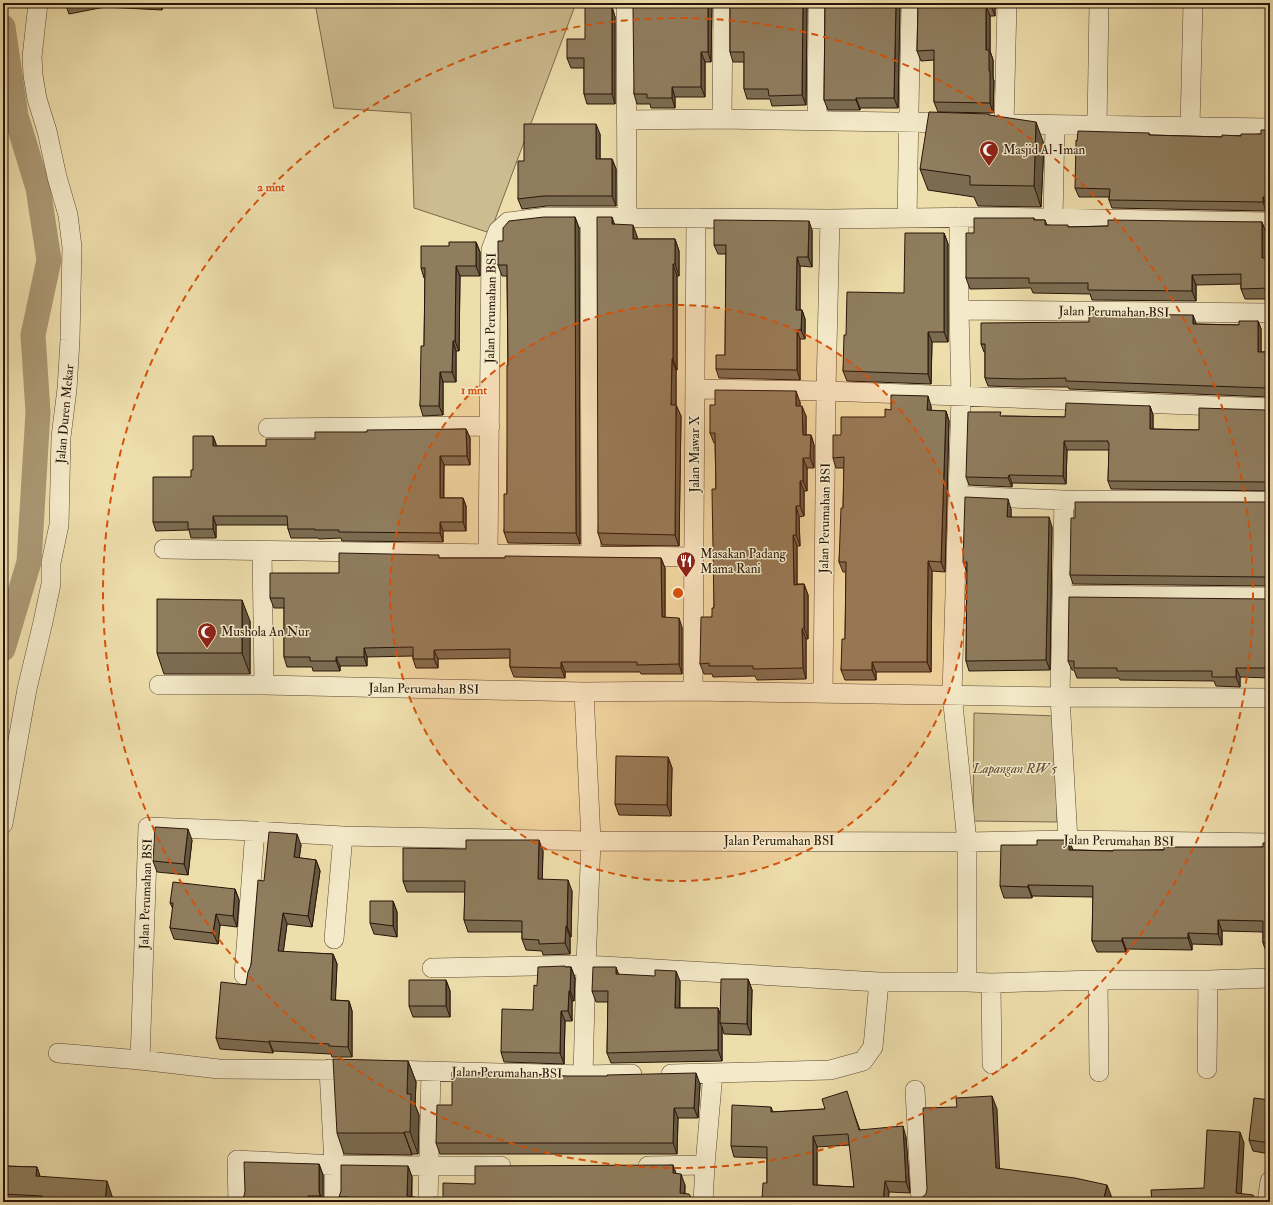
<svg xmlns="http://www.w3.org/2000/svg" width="1273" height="1205" font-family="'IM FELL Double Pica',serif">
	<rect width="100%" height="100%" fill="#eedeac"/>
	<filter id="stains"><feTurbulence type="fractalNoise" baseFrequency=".005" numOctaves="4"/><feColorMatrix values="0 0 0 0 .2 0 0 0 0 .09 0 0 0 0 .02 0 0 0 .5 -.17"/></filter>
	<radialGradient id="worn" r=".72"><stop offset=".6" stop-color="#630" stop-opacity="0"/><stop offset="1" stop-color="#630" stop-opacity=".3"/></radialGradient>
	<path fill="#cdbc90" stroke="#7b684c" d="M315,3h261l-86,230 -76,-25 -3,-95 -77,-5z
		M974,713l83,3v106l-84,-1z"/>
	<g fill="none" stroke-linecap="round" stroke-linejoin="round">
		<path stroke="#ab9975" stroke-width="25" d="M3,27l13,89 22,72 11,72 -16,75 5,77 -9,150 -26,87"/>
		<defs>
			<path id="minor" d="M626,3l1,214
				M722,119l1,-116
				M626,120l96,-1 231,4
				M817,120l1,-117
				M1004,124l3,-121
				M1012,124l258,4
				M1097,126l2,-123
				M1190,126l3,-123
				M959,217v93l2,86 -9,298 15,148v140l24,1 107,-3h110l62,-2
				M590,218l1,337
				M907,218l4,-215
				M1053,218l2,-93
				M959,310l311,3
				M695,389l131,2 444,17
				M268,428l222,-2
				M958,496l106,4 206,1
				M1064,500l-4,197 8,143
				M164,549l530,8
				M262,551l2,134
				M488,554l3,-304 7,-19 10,-9 39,-5 283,2 159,-2 281,5
				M1062,595l208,2
				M159,685h105l320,7
				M693,691l3,-473
				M823,692l3,-301 4,-172
				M3,824l24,-135 16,-67 8,-38v-21l8,-38 2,-88 6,-48 3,-49 2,-93 -4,-32 -11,-38 -10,-46 -10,-32 -4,-24 -1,-18 6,-54
				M334,939l9,-103
				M432,968l154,-3 -3,110
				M244,975l11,-144
				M1098,980l1,92
				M967,982h-88l-293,-17 5,-124 -7,-149 109,-1 367,6 210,1
				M991,983l1,81
				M58,1053l82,7 79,9 139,1
				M140,1060l8,-233 107,4 88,5 248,5 376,1 101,-2 202,3
				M1207,1069l1,-89
				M387,1070l196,5 49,-1
				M671,1074l159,-4 33,-9 10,-14 6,-65
				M915,1090l6,112
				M648,1166l57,-1
				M238,1202l-1,-42 97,5 -5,-96
				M334,1202v-37l95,1h72
				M428,1202l3,-131
				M703,1202l2,-37 8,-92
				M1267,1202l3,-21"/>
		</defs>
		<use href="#minor" stroke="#5a4632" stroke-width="20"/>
		<use href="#minor" stroke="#f4eac9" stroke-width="19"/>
	</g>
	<path fill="#7b6c51" stroke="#291409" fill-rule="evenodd" d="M65,3h98l-1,7 -57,-3 -36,7z
		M638,3h74l-1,59h-6v35h-30v11h-24l-1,-4h-13l-3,-10z
		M730,3h77l-1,102 -34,1 -2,-7h-23l-3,-10v-27h-11l-3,-10z
		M825,3h75l-2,105h-38v2h-32l-4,-10z
		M918,3h77v13h-5v35l3,9v18l1,3 -1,32 -55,-1 -4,-10v-42l-13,1 -4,-10z
		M612,7l3,10v87h-28l-3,-10v-26h-13l-4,-10 18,-19z
		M989,114v1l55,29 -3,63 -63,-1 -4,-9 -46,-7 -8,-21z
		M1270,130v75h-4v6l-154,-3 -3,-8v-3h-30l-4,-9 74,-55 1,2 72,2 39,-3z
		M600,134v25h12l4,10v37h-69l-25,3 -4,-10 6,-38z
		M575,217l4,11 1,316 -72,-1 -4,-11 3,-38 1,-129 -1,-89h-5l-4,-11 5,-24z
		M1034,218l1,2h10l2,5 22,2 39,-1 154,-4 4,11v25h4v41h-25l-4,-10v-5l-45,1v16l-104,-1 -2,-6 -57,-1 -2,-5 -61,1 -4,-11 8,-45z
		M614,224l23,12v3h38l4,12v25h-2v94h-1v35l5,11 -2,130 -77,-1 -4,-12z
		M812,230v37l-12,-1v44h2l3,9v20h-5v41l-81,-2 -3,-9 9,-14 1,-101h-8l-4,-9z
		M944,233l4,11v98h-16l-1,42 -84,-3 -4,-10 3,-36 58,-42z
		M476,242l4,10v24h-20l-1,75h-3v31h-13v33l-20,1 -3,-10 4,-60 1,-68h-1l-3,-10 28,-22z
		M1258,321l3,8v23h9v45l-201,-8 -1,-2h-46l-34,-1 -3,-8v-26h-1l-3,-8 215,-21v1l43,1z
		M800,402v4l6,10v19h5l3,10v23h-7v23h-3v25l-5,1 1,29h-3v38h7l4,11v44h-2v40l-49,1 -2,-4 -42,1 -1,-3h-8l-4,-10 14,-56 2,-119 -1,-46h-1l-4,-10 5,-28z
		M931,406v5h15l3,10 -4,151 -13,-1 -1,101h-55v8h-31l-4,-10 4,-31 1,-67h-3l-4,-10 4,-54 1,-40h-8l-3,-10 8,-23 44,-18 6,-7z
		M1150,406l3,9v14l46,1 71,-20v81l-159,-2 -3,-8 1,-31h-42l-1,34 -54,-1v4l-43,-2 -3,-8 36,-61 63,1z
		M466,429l4,9v27h-26v33h19l3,8v25h-23v11l-101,-1 -1,-3 -22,1 -1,-1h-27l-3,-9v-4h-72v13h-25l-2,-8 -33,1 -3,-9 38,-45 2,-7 20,-34 3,8v2h50l101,-14z
		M1270,503v83l-197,-2 -3,-9 5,-57z
		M1011,509v8l41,10 -2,143 -81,1 -3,-10 1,-89 -4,-10z
		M440,558h221l4,10v49l17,10v47h-41l-1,-2h-75v6l-51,-1 -4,-10v-9l-72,1v9h-22l-3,-9v-3l-46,1v9h-27v5h-27l-1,-4h-25l-3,-10v-49h-10l-4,-10 69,-25z
		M1270,598v80l-30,-1v10l-24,-1 -2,-5 -94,-1 -1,-2h-42l-3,-8h-2l-4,-9z
		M250,621v53h-86l-7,-21z
		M668,757l4,11 -1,48 -52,-1 -4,-11z
		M192,840l-4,35 -31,-3 -4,-11z
		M1069,840l4,10 40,1 150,-4 7,-4v111h-3l-4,-11v-11l-41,-1v14l-30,-1v6l-66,-1v3h-29l-5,-11 1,-44 -61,-1v2h-28l-4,-12 37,-41z
		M301,845l-2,13 17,2 4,11 -8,56 -25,-3 -4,28 50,2 4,10 -2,36 14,1 3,10v46h-20l-1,-3 -58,-3v2l-53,-4 -4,-11 30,-53 5,-20 13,-84z
		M543,851l-1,28 30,12 -1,46h-1v17l-27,1 -1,-4 -16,-1 -4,-11v-7h-54l-4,-12 1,-28h-58l-4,-11z
		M235,889l4,11 -2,27 -17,-2 -2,19 -44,-5 -4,-11 3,-19 -3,-6z
		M393,901l4,11v25l-23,-3 -4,-11z
		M566,967h5l4,11 -1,23h-2v20h-7l-1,43 -60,-2 -3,-10 32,-42 4,-24z
		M619,975l61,6v27h38l2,7 28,-36 4,11 -1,45 -27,-1 -2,-7v34l-111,2 -4,-10 1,-51h-12l-4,-11z
		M446,980l4,11v26h-37l-4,-11z
		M408,1061l8,21 -1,23 4,10 -1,39h-6v1l-68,-1 -7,-21z
		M560,1076l140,8 -2,34h-20l-1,36h-237l-4,-11 16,-38z
		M1270,1100v54l-17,-3 -4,-11z
		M850,1102l10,28 46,7 4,56 -21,-1 -1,10h-125l-1,-3 5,-16v-25l-33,-1 -3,-11 40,-39 2,5 52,-3zM850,1145l4,42 -37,-2v-38z
		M319,1164l4,11v27h-82l3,-6z
		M673,1165l3,9 9,11v8l11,9h-355l-2,-5 69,-31 4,11v20l7,4 5,1 19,-4 32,-14z
		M3,1166l34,1 3,10 72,19v6h-109z"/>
	<path fill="#645842" stroke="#291409" d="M160,3h3l-1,7z
		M708,3h4l-1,59 -3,-10z
		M803,3h4l-1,102 -4,-10z
		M896,3h4l-2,105 -4,-10z
		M991,3h4v13l-4,-10z
		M986,6l4,10v35l3,9v18l1,3 -1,32 -3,-10 -1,-32 -3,-21z
		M612,7l3,10v87l-3,-10z
		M701,52l4,10v35l-4,-10z
		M672,87l3,10v11l-3,-10z
		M856,98l4,10v2l-4,-10z
		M1036,122l8,22 -3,63 -7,-21z
		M596,124l4,10v35l-4,-10z
		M612,159l4,10v37l-4,-10z
		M1263,197l3,8v6l-3,-9z
		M575,217l4,11 1,316 -4,-11z
		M612,217l4,11 -4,-4z
		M809,221l3,9v37l-4,-10z
		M1262,222l4,11v36l-4,-11z
		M633,225l4,11v14l-4,-11z
		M944,233l4,11v98l-4,-10z
		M675,239l4,12v25l-4,-12z
		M476,242l4,10v24l-4,-10z
		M797,257l3,9v53l-4,-9z
		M673,264l4,12v94l-4,-11z
		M456,266l4,10 -1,75 -4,-10z
		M1192,275l4,10v16l-4,-10z
		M802,310l3,9v20l-4,-9z
		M1193,315l3,8v10l-3,-9z
		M1258,321l3,8v31l-3,-8z
		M797,330l3,9v41l-3,-10z
		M928,332l4,10 -1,42 -3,-10z
		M453,341l3,10v31l-4,-10z
		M672,359l4,11v46l-5,-11z
		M440,372l3,10v33l-4,-9z
		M796,391l4,11v14l-4,-10z
		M928,396l3,10v15l-4,-11z
		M676,405l5,11 -2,130 -4,-11z
		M802,406l4,10v30l-3,-11z
		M1150,406l3,9v23l-3,-9z
		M946,411l3,10 -4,151 -4,-10z
		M466,429l4,9v27l-3,-9z
		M811,435l3,10v23l-4,-10z
		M213,436l3,8v11l-3,-9z
		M1064,441l3,9 -1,34 -3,-8z
		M440,456l4,9 -1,41 -3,-8z
		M803,458l4,10v23l-4,-10z
		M1009,475l3,8v4l-4,-9z
		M800,481l4,10v25l-4,-10z
		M463,498l3,8v25l-3,-9z
		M1008,499l3,10v18l-4,-10z
		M796,506l3,11 1,29 -4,-11z
		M213,516l3,9v13l-3,-9z
		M1049,517l3,10 -2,143 -4,-10z
		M440,522l3,9v11l-3,-9z
		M793,535l4,11v49l-3,-10z
		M661,558l4,10v59l-3,-10z
		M928,561l4,10 -1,101 -4,-10z
		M804,584l4,11v44l-4,-11z
		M242,600l8,21v53l-8,-21z
		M679,618l3,9v47l-3,-10z
		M802,629l4,10v40l-3,-11z
		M364,648l3,9v9l-3,-9z
		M434,650l4,9v9l-4,-9z
		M336,657l4,9v5l-4,-10z
		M561,662l4,10v6l-4,-10z
		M872,662l4,10v8l-4,-10z
		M1236,668l4,9v10l-4,-10z
		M668,757l4,11 -1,48 -4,-11z
		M188,829l4,11 -4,35 -4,-11z
		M297,834l4,11 -3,23 -4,-11z
		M539,840l4,11 -1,39 -4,-11z
		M1069,840l4,11 -4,-1z
		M316,860l4,11 -8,56 -4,-11z
		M568,880l4,11 -1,46 -4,-11z
		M1028,885l4,11v2l-4,-11z
		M235,889l4,11 -2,27 -4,-11z
		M393,901l4,11v25l-4,-11z
		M283,913l4,11 -5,38 -4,-11z
		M216,914l4,11 -2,19 -5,-11z
		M1218,920l4,11v14l-4,-11z
		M566,926l4,11v17l-5,-11z
		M1188,933l4,11v6l-4,-12z
		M1122,938l4,11v3l-4,-11z
		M333,954l4,10 -2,47 -4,-11z
		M571,967l4,11 -1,23 -4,-10z
		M616,967l4,11 -4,-4z
		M676,971l4,10 -1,38 -4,-11z
		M748,979l4,11 -1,45 -4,-11z
		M446,980l4,11v26l-4,-11z
		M569,991l3,10v20l-4,-10z
		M349,1001l3,10v46l-4,-10z
		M718,1008l4,11 -2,4 2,4v34l-4,-11z
		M561,1011l4,10 -1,43 -4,-11z
		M269,1041l4,10v2l-4,-11z
		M408,1061l8,21 -1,23 4,10 -1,39 -8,-22 -3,-38z
		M696,1073l4,11 -2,34 -4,-10z
		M992,1096l5,13 3,72 -4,-13z
		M674,1108l4,10 -1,36 -4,-11z
		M903,1126l3,11 4,56 -4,-11z
		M404,1132l8,22v1l-8,-22z
		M1240,1132l4,11 -3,59 -5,-9z
		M813,1136l4,11v49l-4,-11z
		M319,1164l4,11v27h-1l-3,-11z
		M673,1165l4,11 -4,-3z
		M408,1166l4,11 -1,25 -4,-6z
		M37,1167l5,15 -6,-6z
		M681,1174l4,11 -1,17 -4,-9z
		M107,1181l5,15v6h-7z
		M885,1181l4,11 -1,10h-5z
		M1107,1185l5,13 -1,4h-8z
		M308,1196l2,6h-2z"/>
	<path fill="#8f7d5e" stroke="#291409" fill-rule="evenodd" d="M638,3h70v49h-7v35h-29v11h-25v-4h-13l-1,-87h5z
		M730,3h73l-1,92 -33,1 -1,-7h-24v-37h-14z
		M825,3h71l-2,95h-38v2h-32z
		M918,3h73v3h-5v44h3v21h1v32l-56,-1v-52l-17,1z
		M585,7h27v87h-28v-36h-17v-19h18z
		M929,112l60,2v1l47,7 -2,64 -64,-1v-9l-50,-7z
		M524,124h72v35h16v37h-69l-25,3v-38h6z
		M1261,130h9v67h-7v5l-154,-2 1,-11 -35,-1 1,-48 1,1 1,-10 71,2v2l73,2v-2l19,1v-2h20z
		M544,217h31l1,316 -72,-1v-38h3v-129h1l-1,-100h-9v-24h5v-13l6,-7z
		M597,217h15v7l21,1v14h42v25h-2v95h-1l-1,46h5l-1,130 -77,-2z
		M974,218h60v2h11v5h23v2l40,-1v-6l154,2v36h8v30l-29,1v-15l-49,1v16l-104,-1v-7h-59v-5h-63v-45h8z
		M714,220l95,1 -1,36h-11l-1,53h6l-1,20h-4v40l-81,-1v-14h9l1,-110h-12z
		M905,233h39v99h-16v42l-85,-3 1,-36h2l1,-43 57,1z
		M449,242h27v24h-20l-1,75h-2l-1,31h-12l-1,34h-19l1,-60h3l1,-78h-4v-22h28z
		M1089,314l104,1v9l46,1v-4h19v31h12v37l-3,-1 -201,-7v-3l-47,1 -34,-1v-34h-4v-21l108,-1z
		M715,390l81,1v15h6l1,29h8l-1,23h-7v23h-3v25h-4v29h-3l1,50 10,-1v44l-2,1 1,39 -50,1v-3h-44v-3l-9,1 1,-47h11v-9h2l-2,-119h4l-1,-56h-5v-28h5z
		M891,395l37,1 -1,14 19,1 -5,151 -13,-1 -1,101h-55v8h-31l1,-31h3l1,-77h-7l2,-54h2l1,-51 -11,1v-23h8v-18h44v-8l6,1z
		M1066,403l84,3v23l49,1v-22l67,2h4v72l-162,-1 1,-38h-1v-2h-44l-1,35 -54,-1 -1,3 -42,-1 2,-65h33l-1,4 65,1z
		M466,429l1,27h-27v42h23v24h-23v11l-101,-1v-2h-24v-1h-27l-1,-13h-74v13h-25v-7h-35v-45h38v-7h2v-34h20v10h53v-7h49v-7h52v-2z
		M965,497l43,2 -1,18h42l-3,143 -80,1 1,-99h-4z
		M1075,502h195v76l-3,-1 -197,-2 1,-57h4z
		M339,553l100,2v3h66v-2l156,2 1,59 17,1v46l-42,1v-3h-76v6l-51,-1v-18l-76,1v9h-21v-12l-49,1v9h-28v4h-26v-4h-26v-59h-14v-25h69z
		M1069,597l197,2 4,-1v70h-34v9h-24v-6h-95v-3h-43v-7h-6z
		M157,599l85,1v53h-85z
		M616,756l52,1 -1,48 -52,-1z
		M155,827l33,2 -4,35 -31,-3z
		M269,832l28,2 -3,23 22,3 -8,56 -25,-3 -5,38 55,3 -2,46 18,1 -1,46 -19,-1v-2l-60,-3v1l-53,-4 5,-56 25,3 2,-13 3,-7 7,-85 6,1z
		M466,840h73l-1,39 30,1 -1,46h-1l-1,17 -26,1v-4l-17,-1v-18l-58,-1 1,-39h-62v-33l63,1z
		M1037,840h32v10l44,1v-1h51v-3h99v-4h7v100h-7v-22l-45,-1v14l-30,-1v5h-66v3h-30l1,-55 -65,-1v2l-28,-1 1,-41h36z
		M173,882l62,7 -2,27 -17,-2 -3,19 -43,-5 3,-25h-3z
		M370,901h23v25l-23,-3z
		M565,966v1h6l-1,24h-1l-1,20h-7l-1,42 -59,-1 1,-43 31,1 1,-25 3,1 1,-19z
		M593,967h23v7l39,2v-6l21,1 -1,37h43v42l-111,3 1,-62h-16z
		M721,979h27l-1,45 -27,-1z
		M409,980h37v26h-37z
		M333,1059l75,2 -1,33h4l-1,38h-6v1h-67z
		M452,1072l107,3v1h48v-1l89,-2 -2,35h-20l-1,35h-237l1,-38h15z
		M847,1091l12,39 44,-4 3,56 -21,-1 -2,21h-116v-2l-5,-1 1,-16h4v-36l-36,-1 1,-41 39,2v5l54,-3 -3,-10zM848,1134l6,53 -41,-2v-49z
		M992,1096l4,72 79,10 32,7 -4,17h-183v-3l6,-5 1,-5 -4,-81 34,-1 -1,-9z
		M1254,1098l16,2v43l-21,-3z
		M1207,1130l33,2 -4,61 17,2 4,5 5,2 5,-1 3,-2v3h-118l-1,-12 53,-2z
		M244,1162l75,2v27l1,5h-12v6h-67v-3l3,-3 1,-5z
		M341,1165l67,1 -1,30 8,1 4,4 5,1 5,-1 4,-4 10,1v-15l32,1v-18l198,-1v8l8,1 -1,19 9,1 4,6 3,1v1h-124l-29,-1v1h-166v-3h-29v-2h-9l2,-6z
		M3,1166l34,1 -1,9 71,5 -2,21h-63v-6l-39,-2z"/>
	<circle cx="678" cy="593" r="288" fill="#d5520c" fill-opacity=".12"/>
	<g fill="none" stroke="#d5520c" stroke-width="2" stroke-dasharray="7 5">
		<circle cx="678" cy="593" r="288"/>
		<circle cx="678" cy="593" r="575"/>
	</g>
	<defs>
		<symbol id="mosque-pin" viewBox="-11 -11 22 30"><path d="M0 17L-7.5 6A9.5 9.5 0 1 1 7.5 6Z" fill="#8f2418" stroke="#f4eac9"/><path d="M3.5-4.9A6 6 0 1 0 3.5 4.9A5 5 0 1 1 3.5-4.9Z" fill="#fff"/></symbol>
		<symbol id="restaurant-pin" viewBox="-11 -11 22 30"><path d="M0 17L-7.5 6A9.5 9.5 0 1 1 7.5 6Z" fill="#8f2418" stroke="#f4eac9"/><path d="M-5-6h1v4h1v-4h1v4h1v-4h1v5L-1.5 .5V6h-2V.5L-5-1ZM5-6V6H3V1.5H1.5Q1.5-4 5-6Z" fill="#fff"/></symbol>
	</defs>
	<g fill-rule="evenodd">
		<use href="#mosque-pin" x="978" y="139" width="22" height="30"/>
		<use href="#restaurant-pin" x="675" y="550" width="22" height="30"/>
		<use href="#mosque-pin" x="196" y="621" width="22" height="30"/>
	</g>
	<g text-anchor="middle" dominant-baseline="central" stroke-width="3" stroke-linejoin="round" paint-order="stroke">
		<g font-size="13" fill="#291409" stroke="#f4eac9" text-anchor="start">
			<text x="1003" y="150">Masjid Al-Iman</text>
			<text x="700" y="554">Masakan Padang<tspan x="700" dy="15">Mama Rani</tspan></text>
			<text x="221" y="632">Mushola An Nur</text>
		</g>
		<g font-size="13" fill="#291409" stroke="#f4eac9">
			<text transform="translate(491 308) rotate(-89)">Jalan Perumahan BSI</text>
			<text transform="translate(1114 312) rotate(1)">Jalan Perumahan BSI</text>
			<text transform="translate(65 414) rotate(-85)">Jalan Duren Mekar</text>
			<text transform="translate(695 454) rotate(-90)">Jalan Mawar X</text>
			<text transform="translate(825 518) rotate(-89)">Jalan Perumahan BSI</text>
			<text transform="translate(424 689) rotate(1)">Jalan Perumahan BSI</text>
			<text x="779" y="841">Jalan Perumahan BSI</text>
			<text transform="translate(1119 841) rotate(1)">Jalan Perumahan BSI</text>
			<text transform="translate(146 894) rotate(-88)">Jalan Perumahan BSI</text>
			<text transform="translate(507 1073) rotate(1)">Jalan Perumahan BSI</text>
		</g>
		<g font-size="13" font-style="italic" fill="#5a4632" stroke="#f4eac9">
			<text x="1015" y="769">Lapangan RW 5</text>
		</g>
	</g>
	<circle cx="678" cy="593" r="6" fill="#d5520c" stroke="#f4eac9" stroke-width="2"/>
	<g font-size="12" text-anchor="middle" font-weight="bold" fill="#d5520c" stroke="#f4eac9" stroke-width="3" stroke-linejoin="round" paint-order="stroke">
		<text x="271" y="191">2 mnt</text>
		<text x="474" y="394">1 mnt</text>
	</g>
	<rect width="1273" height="1205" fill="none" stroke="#eedeac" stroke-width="16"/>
	<rect x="4" y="4" width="1265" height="1197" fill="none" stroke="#291409" stroke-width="2"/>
	<rect x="8" y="8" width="1257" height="1189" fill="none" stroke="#291409"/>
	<rect width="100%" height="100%" filter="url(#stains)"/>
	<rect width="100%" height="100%" fill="url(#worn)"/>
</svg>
